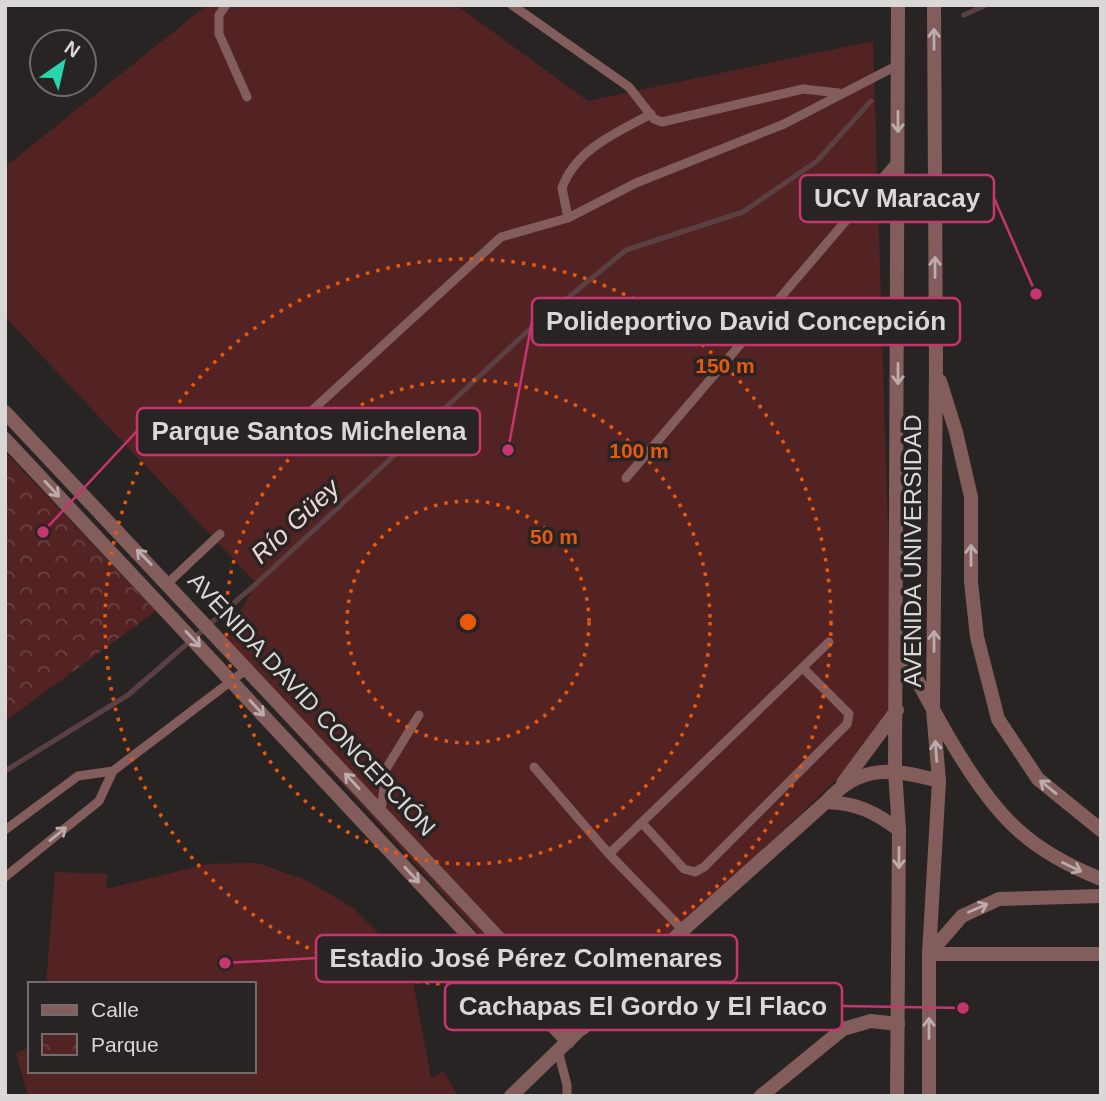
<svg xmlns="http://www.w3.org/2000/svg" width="1106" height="1101" font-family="Helvetica,sans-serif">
	<defs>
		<pattern id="park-crowns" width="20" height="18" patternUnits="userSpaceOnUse" patternTransform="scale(1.75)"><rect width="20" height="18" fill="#532323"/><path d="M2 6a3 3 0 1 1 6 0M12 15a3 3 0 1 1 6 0" fill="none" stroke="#6b4242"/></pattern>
	</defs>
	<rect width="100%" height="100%" fill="#292424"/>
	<path fill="url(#park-crowns)" d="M5,452l151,159 -151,110z"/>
	<path fill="#532323" d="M207,5h249l132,96 285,-60 21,683 -323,310 -352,-385 37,-66 -251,-266v-150z
		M257,863l49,17 47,28 36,36 24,38 18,96 12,-7 15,25h-430l-12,-43 12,-5 -1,-28h3v51h224v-87h-208l9,-112 52,2 -1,15 102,-25z"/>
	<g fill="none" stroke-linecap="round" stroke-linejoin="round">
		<path stroke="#5b4043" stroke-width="5" d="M964,15l22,-10
			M5,771l123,-76 128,-111 274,-255 96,-79 117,-38 74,-51 54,-60"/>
		<path stroke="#835d5b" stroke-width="9" d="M226,5l-7,10v19l28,63
			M512,5l117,82 25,32 8,3 141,-33 36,4
			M568,218l-6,-30c14,-39 54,-55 89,-74
			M306,416l195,-179 67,-19 68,-35 148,-59 114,-59
			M626,478l271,-317
			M168,583l52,-49
			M534,767l75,87 74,76
			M381,812l5,-43 33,-54
			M642,823l42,46 11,3 9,-5 143,-143 2,-10 -46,-46
			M5,830l73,-54 35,-5 134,-102
			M609,854l220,-212
			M5,877l94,-76 14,-30
			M558,1051l9,34v11"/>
		<path stroke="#835d5b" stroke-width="14" d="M5,412l578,616
			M5,439l563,603
			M826,802c31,1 49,10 73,28
			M929,954h172
			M511,1096l172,-166 143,-128c34,-38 67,-34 113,-21
			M761,1096l82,-67 28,-8 27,3"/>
		<path stroke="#835d5b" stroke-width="14" d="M940,381l16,51 15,65v85l6,55 21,82 40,60 63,51
			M898,644c30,56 73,144 120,186 24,22 53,37 83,49
			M843,783l54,-73
			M929,954l33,-38 37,-17 102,-3
			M897,1096l2,-266 -4,-59 3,-766
			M929,1096v-142l10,-173 -6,-72 3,-340 -2,-364"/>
	</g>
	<defs><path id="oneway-shaft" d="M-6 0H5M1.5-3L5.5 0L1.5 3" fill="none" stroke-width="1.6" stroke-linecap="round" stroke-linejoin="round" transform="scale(1.75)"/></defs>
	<g stroke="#bcacac">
		<use href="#oneway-shaft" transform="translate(934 39) rotate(-90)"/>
		<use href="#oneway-shaft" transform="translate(898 122) rotate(90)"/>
		<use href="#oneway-shaft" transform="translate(935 267) rotate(-90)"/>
		<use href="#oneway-shaft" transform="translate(898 374) rotate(90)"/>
		<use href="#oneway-shaft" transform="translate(52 489) rotate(47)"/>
		<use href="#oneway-shaft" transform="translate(971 555) rotate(-90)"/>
		<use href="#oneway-shaft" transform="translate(144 557) rotate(-134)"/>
		<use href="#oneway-shaft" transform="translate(193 639) rotate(47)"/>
		<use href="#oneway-shaft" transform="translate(934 641) rotate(-90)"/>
		<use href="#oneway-shaft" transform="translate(257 708) rotate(47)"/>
		<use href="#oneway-shaft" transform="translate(936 751) rotate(-94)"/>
		<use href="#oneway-shaft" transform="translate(352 781) rotate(-133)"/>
		<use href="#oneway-shaft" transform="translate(1048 787) rotate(-141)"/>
		<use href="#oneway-shaft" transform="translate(58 834) rotate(-39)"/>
		<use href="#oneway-shaft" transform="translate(899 858) rotate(90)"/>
		<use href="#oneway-shaft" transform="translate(1072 867) rotate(25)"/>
		<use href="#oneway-shaft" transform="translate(412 875) rotate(47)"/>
		<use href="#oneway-shaft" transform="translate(978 908) rotate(-24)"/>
		<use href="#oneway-shaft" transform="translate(929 1028) rotate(-90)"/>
	</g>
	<g fill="none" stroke="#e8590c" stroke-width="3.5" stroke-dasharray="3.5 7">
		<circle cx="468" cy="622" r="121"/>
		<circle cx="468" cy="622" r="242"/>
		<circle cx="468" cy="622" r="363"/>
	</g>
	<g text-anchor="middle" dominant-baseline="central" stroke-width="7" stroke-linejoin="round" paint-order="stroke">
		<g font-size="24" fill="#dad7d7" stroke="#292424">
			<text transform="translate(912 551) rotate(-90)">AVENIDA UNIVERSIDAD</text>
			<text transform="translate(312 704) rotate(47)">AVENIDA DAVID CONCEPCIÓN</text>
		</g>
		<g font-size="26" font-style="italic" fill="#efd6d4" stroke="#292424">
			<text transform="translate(295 521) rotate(-43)">Río Güey</text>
		</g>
	</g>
	<circle cx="468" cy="622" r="10" fill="#e8590c" stroke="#292424" stroke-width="3.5"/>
	<g font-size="21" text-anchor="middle" font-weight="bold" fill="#e8590c" stroke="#292424" stroke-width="7" stroke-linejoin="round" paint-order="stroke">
		<text x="725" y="373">150 m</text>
		<text x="639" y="458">100 m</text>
		<text x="554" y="544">50 m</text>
	</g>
	<path fill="none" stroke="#c6356e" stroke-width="2.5" d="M1036 294L994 198M508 450L532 321M43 532L137 431M225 963L316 958M963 1008L842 1006"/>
	<g fill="#c6356e" stroke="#292424" stroke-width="2.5">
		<circle cx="1036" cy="294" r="7"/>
		<circle cx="508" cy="450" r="7"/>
		<circle cx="43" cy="532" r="7"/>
		<circle cx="225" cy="963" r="7"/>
		<circle cx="963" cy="1008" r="7"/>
	</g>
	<g fill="#292424" stroke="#c6356e" stroke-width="2.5">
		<rect x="800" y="175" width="194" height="47" rx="7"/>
		<rect x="532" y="298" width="428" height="47" rx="7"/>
		<rect x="137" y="408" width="343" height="47" rx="7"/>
		<rect x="316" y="935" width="421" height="47" rx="7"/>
		<rect x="445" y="983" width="397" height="47" rx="7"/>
	</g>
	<g font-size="26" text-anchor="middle" font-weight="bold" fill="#dad7d7">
		<text x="897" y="207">UCV Maracay</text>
		<text x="746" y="330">Polideportivo David Concepción</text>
		<text x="309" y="440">Parque Santos Michelena</text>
		<text x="526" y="967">Estadio José Pérez Colmenares</text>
		<text x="643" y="1015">Cachapas El Gordo y El Flaco</text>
	</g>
	<rect width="1106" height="1101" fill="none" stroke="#dad7d7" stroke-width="14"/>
	<rect x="28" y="982" width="228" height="91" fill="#292424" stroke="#706c6c" stroke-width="2"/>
	<rect x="42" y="1005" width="35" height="10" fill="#835d5b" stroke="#706c6c" stroke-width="2"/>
	<text x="91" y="1017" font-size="21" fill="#dad7d7">Calle</text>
	<rect x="42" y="1034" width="35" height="21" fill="url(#park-crowns)" stroke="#706c6c" stroke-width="2"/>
	<text x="91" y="1052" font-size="21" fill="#dad7d7">Parque</text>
	<g transform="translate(63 63) rotate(34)"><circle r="33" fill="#292424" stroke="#706c6c" stroke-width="2"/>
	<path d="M0-5L12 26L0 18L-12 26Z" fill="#2bd5ac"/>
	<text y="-10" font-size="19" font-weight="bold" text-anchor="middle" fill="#dad7d7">N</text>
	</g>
</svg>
